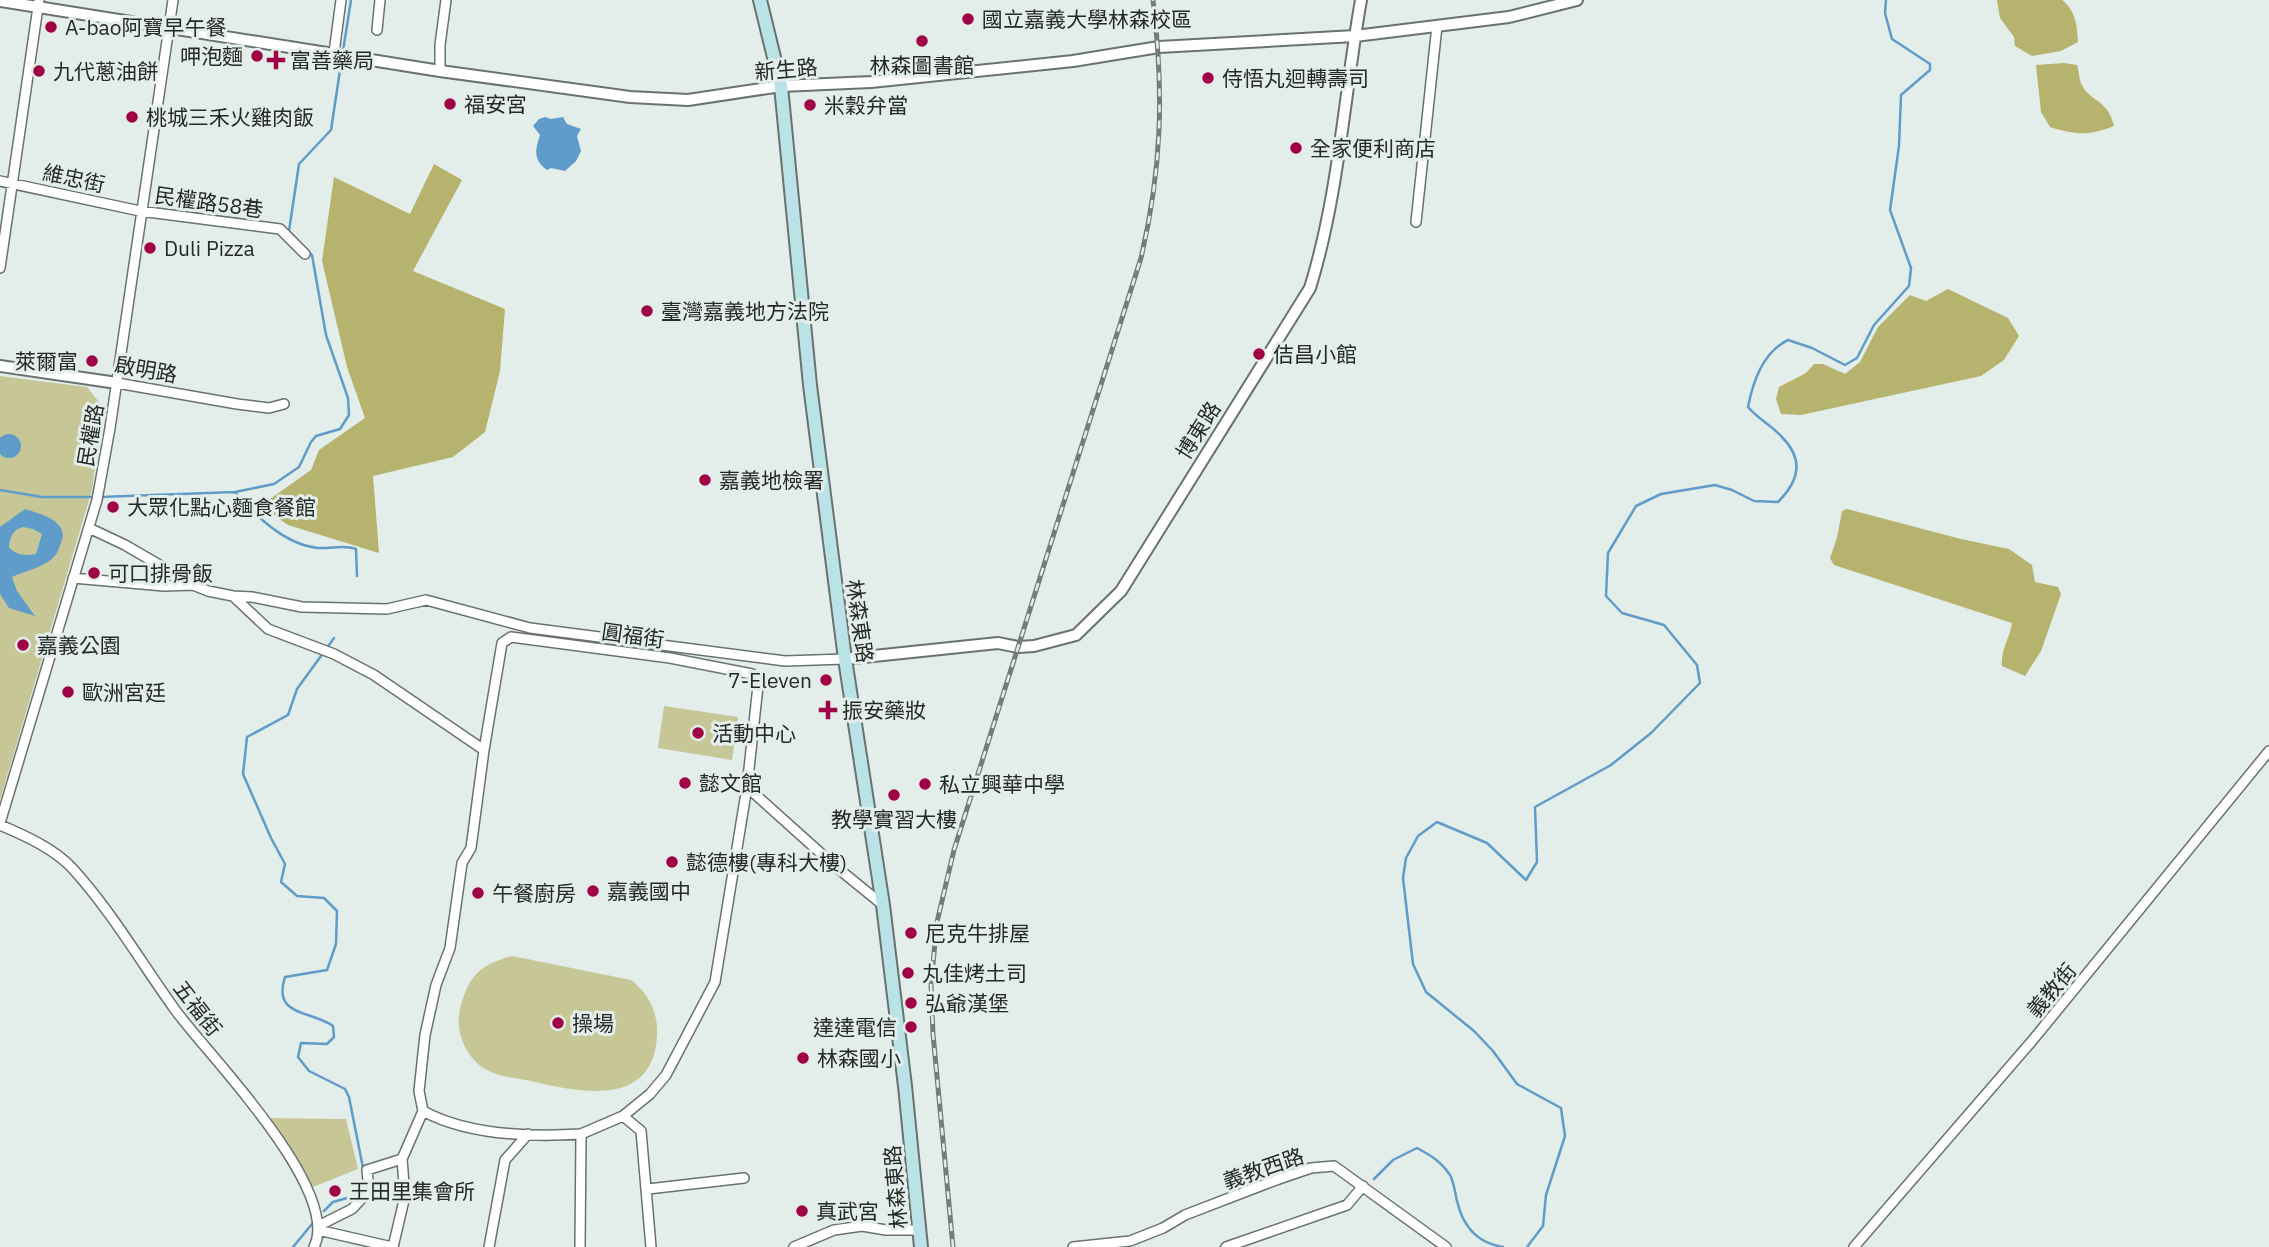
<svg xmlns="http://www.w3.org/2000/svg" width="2269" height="1247" font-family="'IBM Plex Sans','Noto Sans TC',sans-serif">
	<rect width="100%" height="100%" fill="#e3ede9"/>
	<path fill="#c6c696" d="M0,376l87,11 16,20 -11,83 -92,310z
		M664,706l74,11 -6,43 -74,-12z
		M512,956l119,24c18,14 27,32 26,55 -3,73 -77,58 -126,46 -15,-3 -33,-4 -46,-12 -20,-12 -30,-38 -25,-60 9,-34 19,-43 52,-53z
		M264,1118l82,1 12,50 -50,20z"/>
	<path fill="#b5b36d" d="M1997,0h65c14,11 15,26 16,42l-17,9 -29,5 -17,-10 -1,-9 -14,-19z
		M2064,63l13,2c2,6 2,17 6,22 10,16 25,13 31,39 -26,10 -37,9 -64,1l-9,-15 -5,-47z
		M434,164l28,16 -49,91 92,38 -5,62 -15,61 -32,25 -80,19 6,77 -91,-28 -28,-19 51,-36 8,-20 46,-32 -18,-51 -25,-106 12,-84 76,37z
		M1948,289l60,29 11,18 -15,24 -23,16 -180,39 -20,-1 -5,-15 3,-12 27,-14 8,-9h9l22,10 15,-12 18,-35 32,-32 16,6z
		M1847,509l114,30 48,10 23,16 3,17 23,5 3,7 -20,57 -16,25 -23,-10c-2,-15 8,-28 10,-43l-178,-58 -4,-7 7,-20 5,-27z"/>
	<path fill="#609cc9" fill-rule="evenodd" d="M545,117l6,2 12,-2 4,7 14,5 -4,7 4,15 -5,10 -11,10 -14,-3 -4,2c-14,-10 -12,-20 -7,-35l-7,-9 6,-7z
		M-3 446a12 12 0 1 1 24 0a12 12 0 1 1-24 0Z
		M25,509c16,5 45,12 36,34 -2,5 -4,11 -8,15 -11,10 -28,13 -41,19l5,14 18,25 -26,-8 -9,-14v-67zM23,527l10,2 9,5 -6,20c-10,2 -21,1 -27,-7 1,-11 4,-17 14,-20z"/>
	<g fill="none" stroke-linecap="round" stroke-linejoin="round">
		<path stroke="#609cc9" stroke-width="2.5" d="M343,51l8,-51
			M0,490l42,7h52
			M235,492c21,24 49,52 82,56 14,1 27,-4 39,1l1,27
			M100,497l135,-5 39,-8 25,-17 12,-25 5,-6 24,-7 9,-14 -1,-17 -22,-63 -14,-80 -23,-24 10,-67 32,-34 11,-73
			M334,638l-37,51 -9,26 -41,22 -4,37 28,64 14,26 -4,18 16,14 27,2 13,13 -1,33 -9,26 -42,7c-13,40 26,33 48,49l1,11 -7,7 -26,-1 -3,14 11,14 36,18 4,8 14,71
			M1374,1179l19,-19 24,-12c13,7 24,13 33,27 4,7 5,18 7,26 6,26 20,42 46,46
			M324,1211l9,-9 25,-7 6,-13
			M293,1247l19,-23
			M1527,1247l16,-21 3,-31 19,-59 -4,-28 -44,-24 -24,-33 -19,-20 -48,-39 -13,-28 -10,-86 3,-20 12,-22 19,-14 50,21 39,37 11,-18 -2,-55 76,-42 40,-32 49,-50 -3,-18 -33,-40 -42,-12 -16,-17 2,-43 28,-47 25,-12 54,-9 17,5 22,11 24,1c22,-22 26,-43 3,-66 -10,-11 -23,-17 -33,-29 5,-26 15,-55 40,-67l24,8 33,17 12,-7 17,-33 35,-39 2,-18 -21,-58 9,-64 2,-51 29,-25v-6l-38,-25 -7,-26 1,-13"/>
		<defs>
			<path id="minor" d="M377,30l3,-30
				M334,53l7,-53
				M440,71v-26l6,-45
				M0,181l140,30 140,18 25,25
				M1416,222l21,-196
				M0,268l39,-268
				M117,383l120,21 32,4 15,-4
				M89,528l36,17 67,39
				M73,578l91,8 29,-1 15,6 25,5 19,1 50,10 85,2 39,-9 104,28 255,33 60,-2
				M233,596l35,33 66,25 40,21 110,75 18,-107 9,-6 159,21 82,16 6,12 -11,101 -32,195 -49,93 -16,19 -27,22 -42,18
				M484,750l-13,98 -9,15 -12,85 -14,37 -11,50 -6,56 4,20c44,24 109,26 158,23l-1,113
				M747,787l88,79 48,39
				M0,823l97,-323 13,-72 63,-428
				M0,825c24,10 55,24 73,44 39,43 69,95 103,142 33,45 166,179 138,236
				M623,1116l18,15 10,116
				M648,1189l96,-11
				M318,1226l34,-17 17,-18 -2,-21 35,-11 21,-48
				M318,1230l74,17
				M393,1247l12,-51 -3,-37
				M489,1247l16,-87 23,-26
				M794,1247l40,-17 28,-4 24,4h32
				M1073,1247l57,-6 33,-13 22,-13 91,-35 35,-12 23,-2 112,81
				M1226,1247l121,-42 16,-19
				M1854,1247l178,-206 237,-290"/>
			<path id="tertiary" d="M0,1l440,70 190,26 58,3 93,-14 90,-4 202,-21 86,-14 196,-11 154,-19 68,-17
				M0,366l117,17
				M845,659l153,-16 20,4 16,-1 42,-11 45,-44 189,-303c29,-94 34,-192 51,-288"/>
			<path id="secondary" d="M760,0l21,86 29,299 35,274 38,246 22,181 16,161"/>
		</defs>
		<use href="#minor" stroke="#69726f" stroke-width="12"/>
		<use href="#tertiary" stroke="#69726f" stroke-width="14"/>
		<use href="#secondary" stroke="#69726f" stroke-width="16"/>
		<use href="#minor" stroke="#fff" stroke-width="9"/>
		<use href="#tertiary" stroke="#fff" stroke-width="10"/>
		<use href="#secondary" stroke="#bae3e8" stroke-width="12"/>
		<defs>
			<path id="rail" d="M953,1247l-20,-213 -2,-50 6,-62 17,-72 187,-592c21,-90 23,-166 12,-258"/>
		</defs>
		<use href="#rail" stroke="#757b79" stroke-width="5"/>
		<use href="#rail" stroke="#e3ede9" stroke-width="2.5" stroke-dasharray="8" stroke-linecap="butt"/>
	</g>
	<g fill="#9f0345" stroke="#e3ede9" stroke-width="2.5">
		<circle cx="968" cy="19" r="7"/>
		<circle cx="51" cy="27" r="7"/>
		<circle cx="922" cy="41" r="7"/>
		<circle cx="257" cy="56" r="7"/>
		<path d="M272.5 49.5h7v7h7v7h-7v7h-7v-7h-7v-7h7z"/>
		<circle cx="39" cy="71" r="7"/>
		<circle cx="1208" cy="78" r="7"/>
		<circle cx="450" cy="104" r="7"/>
		<circle cx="810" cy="105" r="7"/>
		<circle cx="132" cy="117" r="7"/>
		<circle cx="1296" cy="148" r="7"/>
		<circle cx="150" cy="248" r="7"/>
		<circle cx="647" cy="311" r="7"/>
		<circle cx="1259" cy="354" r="7"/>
		<circle cx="92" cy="361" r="7"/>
		<circle cx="705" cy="480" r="7"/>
		<circle cx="113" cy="507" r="7"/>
		<circle cx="94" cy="573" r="7"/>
		<circle cx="23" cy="645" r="7"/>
		<circle cx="826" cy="680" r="7"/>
		<circle cx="68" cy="692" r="7"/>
		<path d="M824.5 699.5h7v7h7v7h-7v7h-7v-7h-7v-7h7z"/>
		<circle cx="698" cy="733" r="7"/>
		<circle cx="685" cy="783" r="7"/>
		<circle cx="925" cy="784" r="7"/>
		<circle cx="894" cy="795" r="7"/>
		<circle cx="672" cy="862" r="7"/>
		<circle cx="593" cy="891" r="7"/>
		<circle cx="478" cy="893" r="7"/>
		<circle cx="911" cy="933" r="7"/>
		<circle cx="908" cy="973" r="7"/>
		<circle cx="911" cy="1003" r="7"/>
		<circle cx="558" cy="1023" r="7"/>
		<circle cx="911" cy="1027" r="7"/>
		<circle cx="803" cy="1058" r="7"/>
		<circle cx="335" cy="1191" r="7"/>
		<circle cx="802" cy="1211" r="7"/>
	</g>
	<g text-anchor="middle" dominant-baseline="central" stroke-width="6" stroke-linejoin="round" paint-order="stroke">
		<g font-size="21" fill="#252928" stroke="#e3ede9" text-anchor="start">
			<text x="982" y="19">國立嘉義大學林森校區</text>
			<text x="65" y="27">A-bao阿寶早午餐</text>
			<text x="243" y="56" text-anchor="end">呷泡麵</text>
			<text x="290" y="60">富善藥局</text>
			<text x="922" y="65" text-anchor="middle">林森圖書館</text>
			<text x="53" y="71">九代蔥油餅</text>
			<text x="1222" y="78">侍悟丸迴轉壽司</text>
			<text x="464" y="104">福安宮</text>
			<text x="824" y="105">米穀弁當</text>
			<text x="146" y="117">桃城三禾火雞肉飯</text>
			<text x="1310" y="148">全家便利商店</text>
			<text x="164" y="248">Duli Pizza</text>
			<text x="661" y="311">臺灣嘉義地方法院</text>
			<text x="1273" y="354">佶昌小館</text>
			<text x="78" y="361" text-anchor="end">萊爾富</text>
			<text x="719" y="480">嘉義地檢署</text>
			<text x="127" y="507">大眾化點心麵食餐館</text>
			<text x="108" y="573">可口排骨飯</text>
			<text x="37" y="645">嘉義公園</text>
			<text x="812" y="680" text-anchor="end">7-Eleven</text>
			<text x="82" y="692">歐洲宮廷</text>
			<text x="842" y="710">振安藥妝</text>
			<text x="712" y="733">活動中心</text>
			<text x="699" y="783">懿文館</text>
			<text x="939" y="784">私立興華中學</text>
			<text x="894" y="819" text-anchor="middle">教學實習大樓</text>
			<text x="686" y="862">懿德樓(專科大樓)</text>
			<text x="607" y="891">嘉義國中</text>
			<text x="492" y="893">午餐廚房</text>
			<text x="925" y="933">尼克牛排屋</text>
			<text x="922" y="973">丸佳烤土司</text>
			<text x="925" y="1003">弘爺漢堡</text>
			<text x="572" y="1023">操場</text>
			<text x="897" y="1027" text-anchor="end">達達電信</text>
			<text x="817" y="1058">林森國小</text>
			<text x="349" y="1191">王田里集會所</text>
			<text x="816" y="1211">真武宮</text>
		</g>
		<g font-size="21" fill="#252928" stroke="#e3ede9">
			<text transform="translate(786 69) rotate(-5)">新生路</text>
			<text transform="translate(74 178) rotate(12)">維忠街</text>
			<text transform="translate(209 202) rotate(8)">民權路58巷</text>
			<text transform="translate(146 369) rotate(10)">啟明路</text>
			<text transform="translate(1198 430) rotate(-58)">博東路</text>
			<text transform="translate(90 435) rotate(-80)">民權路</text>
			<text transform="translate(860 621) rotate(82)">林森東路</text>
			<text transform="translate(633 635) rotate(8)">圓福街</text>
			<text transform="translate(2051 990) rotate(-50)">義教街</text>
			<text transform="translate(198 1008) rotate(52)">五福街</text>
			<text transform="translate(1263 1168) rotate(-19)">義教西路</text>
			<text transform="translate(895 1187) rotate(-95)">林森東路</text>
		</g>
	</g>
</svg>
